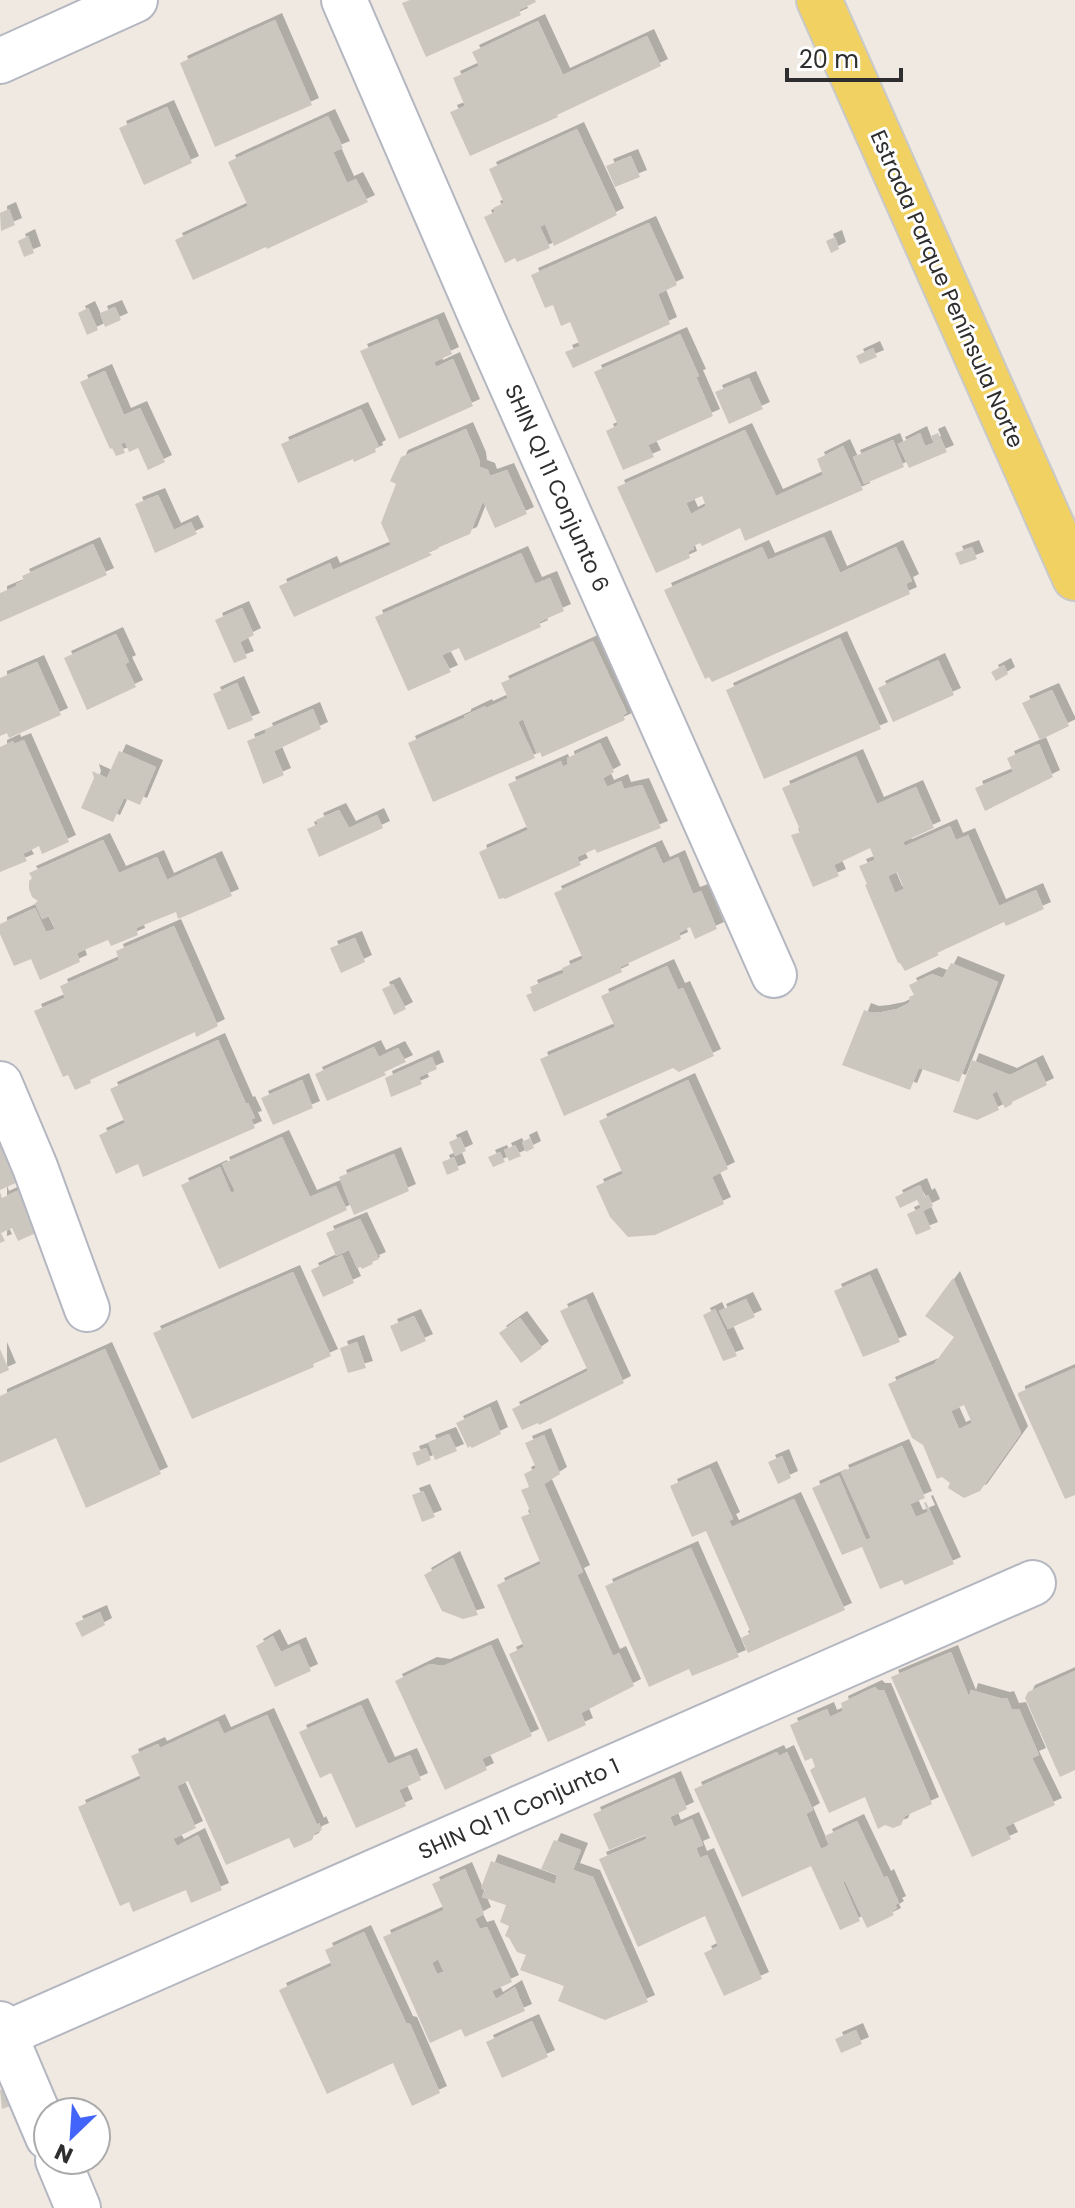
<svg xmlns="http://www.w3.org/2000/svg" width="1075" height="2208" font-family="Poppins,sans-serif">
	<defs>
		<filter id="shadow"><feDropShadow dx="7" dy="-7" stdDeviation="0" flood-color="#0004"/></filter>
	</defs>
	<rect width="100%" height="100%" fill="#efe9e1"/>
	<path fill="#cbc7bf" fill-rule="evenodd" filter="url(#shadow)" d="M410,0h125l1,2 -17,8 2,5 -95,42 -24,-54z
		M275,20l37,85 -97,42 -35,-84z
		M538,21l25,54 84,-39 14,30 -104,49 1,2 -88,39 -20,-44 15,-6 -12,-28 26,-12 -7,-14z
		M167,107l25,56 -48,22 -25,-57z
		M328,116l15,32 -10,4 14,31 9,-4 12,23 -101,47 -1,-2 -73,33 -18,-40 73,-34 -20,-44z
		M577,129l40,86 -63,31 -9,-22 -5,3 10,21 -33,14 -2,-4 -10,5 -21,-46 11,-5 -2,-4 11,-5 -15,-34z
		M631,156l9,21 -25,10 -9,-21z
		M9,209l6,16 -14,6 -1,-18z
		M649,223l28,62 -19,9 12,30 -97,44 -8,-16 15,-6 -10,-24 -9,4 -8,-21 -8,3 -14,-33z
		M28,236l6,17 -10,4 -6,-16z
		M835,237l4,12 -8,4 -5,-12z
		M115,307l6,13 -16,7 -5,-14z
		M88,308l10,22 -11,5 -9,-22z
		M437,319l15,35 -18,8 2,5 17,-8 20,47 -74,33 -39,-88z
		M680,334l19,42 -3,1 17,39 -65,29 6,12 -31,13 -17,-39 12,-6 -24,-53z
		M873,348l4,9 -17,7 -4,-8z
		M105,371l19,44 16,-7 25,54 -17,8 -10,-22 -9,4 -4,-10 -4,2 4,9 -9,3 -4,-8 -2,1 -30,-67z
		M749,378l14,31 -34,15 -14,-32z
		M361,409l18,38 -4,2 1,3 -22,10 -1,-3 -55,24 -17,-39z
		M466,429l13,30 1,8 8,3 2,6 17,-6 20,44 -32,14 -12,-27 -13,33 -42,18 4,3 -138,62 -15,-31 51,-23 3,7 58,-25 -10,-22 15,-39 -6,-3 11,-24z
		M745,430l31,66 47,-21 -6,-16 26,-13 20,44 -118,51 -5,-13 -38,18 -2,-3 -7,3 1,3 -6,3 2,6 -34,15 -39,-86zM702,496l4,10 -15,8 -5,-11z
		M920,433l5,13 9,-3 -3,-7 7,-3 9,19 -38,16 -11,-24z
		M893,440l11,27 -40,17 -11,-27z
		M158,495l16,35 17,-8 6,12 -42,19 -20,-49z
		M824,537l16,36 56,-26 16,34 -6,3 4,10 -198,88 -3,-5 -4,2 -41,-89 98,-43 6,13z
		M93,544l14,31 -107,47v-29l17,-7 -1,-2 8,-4 -2,-4z
		M972,547l5,12 -17,6 -5,-12z
		M521,553l14,31 15,-6 14,33 -25,11 2,5 -76,34 -6,-13 -17,7 9,17 -43,19 -33,-74z
		M242,608l12,27 -14,7 7,16 -13,5 -19,-43z
		M116,634l13,28 -4,2 11,23 -49,23 -23,-52z
		M840,638l41,91 -117,50 -38,-89z
		M593,641l34,72 -4,2 2,5 -83,37 -2,-5 -3,2 -14,-35 -5,3 17,36 -102,44 -25,-59 56,-25v-2l21,-10 1,2 22,-10 -7,-15z
		M938,660l16,35 -61,27 -15,-34z
		M37,662l24,53 -52,23 -2,-5 -7,3v-58z
		M1004,665l4,9 -12,7 -5,-9z
		M237,683l16,37 -25,10 -15,-36z
		M1052,690l17,36 -29,14 -18,-37z
		M313,709l8,20 -47,22 10,24 -21,9 -16,-43 19,-8 -1,-3z
		M24,740l45,102 -27,12 -3,-8 -16,8 4,7 -27,11v-125l13,-6 1,3z
		M600,743l14,29 -11,6 4,9 14,-6 3,8 18,-4 19,43 -64,25 -2,-4 -18,8 4,8 -76,34 -1,-1 -5,1 -20,-47 49,-22 -20,-46 53,-23 2,6 5,-3 -1,-6z
		M1039,744l14,33 -68,34 -10,-23 38,-16 -6,-14z
		M119,751l37,16 -16,38 -16,-7 -11,24 -32,-14 13,-30 -2,-7 15,7z
		M856,756l21,48 39,-17 18,41 -31,14 2,4 45,-20 6,14 12,-5 31,71 37,-16 8,19 -38,17 -2,-4 -67,31 2,2 -34,16 -5,-8h-2l-33,-78 2,-1 -8,-18 16,-6 -5,-12 -36,17 5,11 -26,11 -22,-52 10,-3 -19,-44zM897,872l7,17 -9,4 -7,-17z
		M339,810l10,18 28,-13 6,13 -64,29 -12,-28 11,-5 -2,-4z
		M103,840l16,33 38,-16 10,23 48,-22 17,38 -54,23 -2,-7 -40,16 2,7 -27,11 -3,-6 -31,13 3,9 -40,18 -9,-21 -17,7 -14,-32v-10l35,-16 11,24 9,-3 -6,-13 -7,3 -7,-16 3,-2 -6,-4 -3,-8v-8l3,-3 -3,-5z
		M655,847l8,17 15,-7 15,37 8,-3 16,38 -22,10 -5,-12 -11,6 2,6 -61,28 2,5 -88,40 -8,-17 6,-2 -2,-6 34,-14 -2,-5 21,-9 -29,-66z
		M174,926l44,100 -22,11 -1,-5 -105,48 1,3 -16,7 -7,-15 -5,2 -29,-66 31,-13 -5,-12 59,-26 -3,-9z
		M355,938l10,24 -24,11 -11,-25z
		M951,963l47,19 -39,100 -40,-14 -9,22 -68,-25 22,-55 8,3 10,-1 15,-3 10,-5 3,-2 -1,-5 5,-2 -5,-10 23,-11 11,4z
		M667,966l11,24 5,-2 31,68 -35,16 -6,-4 -109,48 -24,-57 75,-32 -14,-31z
		M393,984l13,25 -12,6 -12,-26z
		M218,1040l28,64 2,-1 7,15 -4,1 4,9 -112,49 -5,-13 -22,10 -17,-39 26,-12 -15,-34z
		M374,1047l5,10 19,-9 8,14 -22,10 2,3 -59,26 -12,-27z
		M432,1057l5,12 -18,8 3,7 -31,13 -6,-19z
		M972,1060l38,15 26,-13 11,23 -35,17v2l-7,4 -8,-17 -5,3 7,16 -22,10 -24,-8z
		M302,1080l11,28 -40,17 -12,-27z
		M688,1080l40,89 -16,8 12,27 -69,31 -27,2 -18,-20 -14,-31 27,-12 -24,-53z
		M0,1135l20,46 -20,9z
		M282,1137l28,60 26,-11 11,24 -128,59 -38,-84 39,-18 11,26 4,-2 -13,-27z
		M460,1137l6,14 -11,5 -6,-14z
		M530,1138l4,10 -8,4 -4,-10z
		M515,1145l6,11 -12,5 -5,-11z
		M500,1152l5,10 -12,5 -5,-10z
		M394,1154l15,37 -55,24 -15,-38z
		M454,1157l5,13 -12,5 -5,-13z
		M920,1185l5,12 3,-2 5,11 -10,5 8,18 -15,6 -9,-21 14,-6 -4,-8 -17,8 -5,-11z
		M19,1190l19,42 -20,9 -6,-13 -11,5 4,8 -5,2v-51l2,6z
		M360,1219l19,40 -7,3 1,2 -11,5 -1,-2 -4,1 -8,-18 -13,6 -10,-23z
		M342,1255l12,28 -31,14 -12,-27z
		M293,1272l38,84 -18,8 1,3 -122,52 -39,-86z
		M870,1275l30,67 -37,15 -29,-66z
		M953,1278l68,155 -41,58 -16,7 -16,-10 2,-5 -8,-6 -5,2 -14,-34 -11,-7 -24,-54 46,-20 20,-27 -29,-21zM964,1405l8,18 -13,6 -8,-18z
		M586,1299l38,84 -85,42 -1,-2 -16,7 -10,-21 76,-38 -28,-60z
		M746,1299l9,18 -27,12 -9,-18z
		M715,1309l22,47 -14,5 -20,-46z
		M414,1316l12,25 -25,11 -11,-26z
		M520,1318l22,30 -21,15 -22,-30z
		M357,1342l9,26 -18,5 -8,-25z
		M0,1349l9,21 -9,4z
		M105,1349l56,125 -75,34 -30,-70 -56,25v-67z
		M1075,1368v127l-10,4 -47,-104v-2z
		M490,1407l11,27 -29,14 -2,-2 -2,2 -12,-25z
		M449,1434l8,17 -22,9 -7,-18z
		M544,1435l16,39 -16,10 39,88 -6,3 36,81 6,-3 15,33 -53,27 5,12 -38,17 -39,-88 15,-7 -27,-62 44,-21 -20,-47 10,-4 -10,-23 8,-3 -5,-13 12,-6 -11,-25z
		M902,1446l23,52 -15,6 6,13 12,-5 -4,-9 2,-1 28,62 -49,21 -3,-5 -22,9 -18,-42 -20,8 -30,-67 27,-12 27,64 5,-2 -30,-66z
		M426,1448l5,12 -14,6 -5,-13z
		M782,1456l9,22 -13,6 -10,-22z
		M710,1468l23,51 -4,2 3,6 62,-28 51,111 -97,43 -7,-15 10,-5 -45,-102 -14,6 -22,-51z
		M423,1491l12,26 -13,5 -10,-27z
		M691,1548l48,109 -47,19 -3,-7 -40,18 -44,-101z
		M453,1558l25,57 -15,4 -21,-8 -18,-36z
		M100,1612l5,13 -23,12 -7,-14z
		M273,1636l8,16 18,-8 12,27 -36,16 -19,-41z
		M491,1645l41,91 -50,23 5,11 -42,20 -50,-109 35,-17 13,2z
		M951,1652l18,45 2,-7 32,9 4,-1 5,12 7,-1 20,46 -7,3 23,47 -50,22 6,12 -39,18 -81,-180z
		M1075,1671v99l-15,7 -35,-79 3,-6z
		M875,1687l3,3h6l48,114 -27,12 -4,9 -8,3 -8,-3 -7,4 -13,-32 -36,16 -19,-43 5,-3 -3,-9 -7,3 -15,-36 37,-16 3,8 13,-6 -2,-8z
		M361,1705l27,59 22,-9 11,25 -22,10 7,16 -50,22 -25,-55 -11,5 -21,-46z
		M267,1715l50,110 2,-2 3,7 -7,3 -3,7 -18,8 -5,-10 -63,27 -38,-84 -11,5 19,42 -23,11 4,7 21,-11 24,55 -31,13 -5,-13 -53,22 -4,-10 -9,4 -42,-99 63,-28 -10,-23 27,-12 2,4 58,-27 6,13z
		M777,1752l2,4 8,-4 26,58 -7,4 15,35 8,-4 -4,-9 32,-15 27,57 3,-2 12,27 -4,2 2,3 -5,3 2,4 -27,13 -22,-47 -2,1 17,39 -20,9 -29,-64 -69,31 -48,-108z
		M674,1778l13,31 -17,8 4,10 18,-8 11,26 -7,3 4,10 7,-3 55,124 -38,17 -20,-43 14,-7 -13,-30 -67,31 -39,-88 48,-20 -2,-4 -36,15 -16,-36z
		M554,1840l27,10 -8,20 20,7 55,125 -43,18 -47,-19 6,-15 -44,-16 6,-15 -9,-3 -8,-14 -4,-2 4,-10 -9,-4 6,-17 -24,-8 3,-7 -4,-2 10,-27 64,23 2,-9 -16,-6z
		M465,1869l19,45 -9,5 5,10 7,-2 25,55 -20,9 4,8 19,-12 10,24 -60,26 -4,-8 -31,14 -47,-106 61,-27 -12,-26zM438,1959l6,13 -7,2 -5,-11z
		M364,1932l42,91 4,1 30,69 -28,13 -19,-43 -66,31 -48,-104 53,-24 -7,-16z
		M532,2021l16,36 -46,21 -16,-36z
		M856,2030l6,14 -21,9 -6,-14z
		M3,2089l7,17 -8,3 -2,-19z"/>
	<g fill="none" stroke-linecap="round" stroke-linejoin="round">
		<defs>
			<path id="minor" d="M344,0l139,321 291,654
				M0,61l135,-61
				M0,1084l35,83 52,142
				M0,2024l48,113
				M5,2034l1028,-451
				M58,2160l20,48"/>
			<path id="major" d="M819,0l256,578"/>
		</defs>
		<use href="#minor" stroke="#b4b7c1" stroke-width="48"/>
		<use href="#major" stroke="#c9c9c9" stroke-width="48"/>
		<use href="#minor" stroke="#fff" stroke-width="44"/>
		<use href="#major" stroke="#f2d163" stroke-width="44"/>
	</g>
	<g text-anchor="middle" dominant-baseline="central" stroke-width="6" stroke-linejoin="round" paint-order="stroke">
		<g font-size="22" fill="#2e2e2e" stroke="#fff">
			<text transform="translate(947 289) rotate(66)">Estrada Parque Península Norte</text>
			<text transform="translate(557 488) rotate(66)">SHIN QI 11 Conjunto 6</text>
			<text transform="translate(519 1809) rotate(-24)">SHIN QI 11 Conjunto 1</text>
		</g>
	</g>
	<g transform="translate(72 2136) rotate(205)"><circle r="38" fill="#ffffff" stroke="#ababab" stroke-width="2"/>
	<path d="M0-6L14 30L0 20L-14 30Z" fill="#4264fb"/>
	<text y="-12" font-size="22" font-weight="bold" text-anchor="middle" fill="#2e2e2e">N</text>
	</g>
	<path d="M787 68v12h114v-12" fill="none" stroke="#2e2e2e" stroke-width="4"/>
	<text x="799" y="68" font-size="24" fill="#2e2e2e" stroke="#ffffff" stroke-width="6" paint-order="stroke">20 m</text>
</svg>
